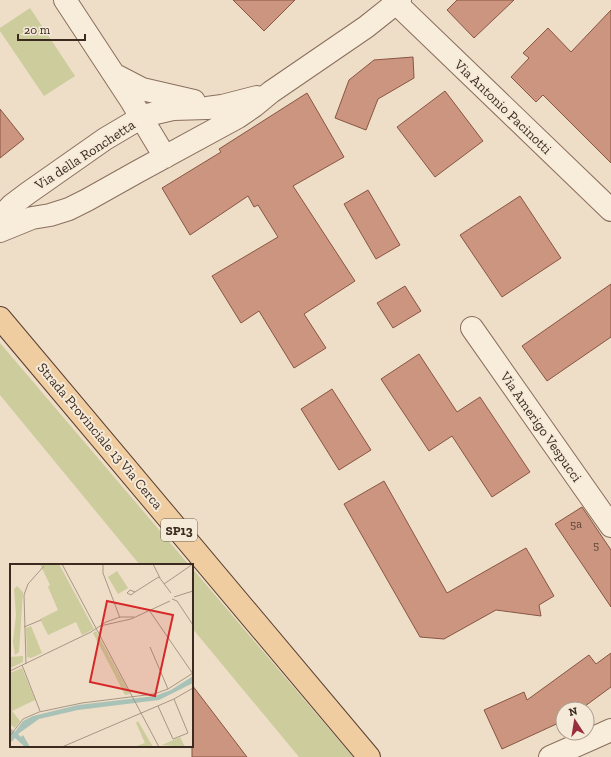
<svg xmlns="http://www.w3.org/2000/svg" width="611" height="757" font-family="'Zilla Slab',serif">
	<rect width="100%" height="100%" fill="#eedec8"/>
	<path fill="#cccc9c" d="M30,8l45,68 -31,20 -44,-65v-3z
		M0,343l189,222h-49l-140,-170z
		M192,568l161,189h-54l-107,-129z"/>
	<path fill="#cb957f" stroke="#885643" d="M233,0h62l-31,31z
		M457,0h57l-40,38 -27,-28z
		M611,10v153l-68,-68 -7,7 -25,-25 18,-19 -6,-5 25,-25 23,24z
		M413,57l1,21 -36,21 -12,31 -31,-12 14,-38 25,-20z
		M445,91l38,50 -48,36 -38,-50z
		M307,93l37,64 -51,29 62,95 -51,33 22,34 -32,20 -35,-57 -18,12 -29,-47 66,-39 -20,-32 -4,2 -6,-11 -58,39 -28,-47 59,-36 -2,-3z
		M0,109l24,30 -24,19z
		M368,190l32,55 -24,14 -32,-55z
		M520,196l41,62 -59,39 -42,-62z
		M611,284v53l-64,44 -25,-35z
		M405,286l16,25 -28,17 -16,-25z
		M419,354l38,58 23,-15 50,75 -38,25 -40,-61 -23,15 -48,-72z
		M332,389l39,61 -32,20 -38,-61z
		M384,481l63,112 79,-45 28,48 -15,9 2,11 -45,-6 -52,29 -24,-2 -76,-133z
		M582,507l29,43v57l-56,-83z
		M611,653v34l-30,22h-18v12l-61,28 -18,-39 40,-18 3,8 62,-45 7,9z
		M192,685l55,72h-55z"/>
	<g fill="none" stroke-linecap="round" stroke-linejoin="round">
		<defs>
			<path id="street" d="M65,0l67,102 33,55
				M396,3l215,207
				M117,76l25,13 52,12
				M0,218l12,-13 16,-12 77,-54 27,-16 15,-8 26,-6 34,-1 15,-2 35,-9
				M0,231l32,-13 18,-3 19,-6 18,-9 50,-28 101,-55 16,-11 17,-14 95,-65 34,-27
				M472,328l139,198
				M550,757l41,-18 20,-9"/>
			<path id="primary" d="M0,318l369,439"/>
		</defs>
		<use href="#street" stroke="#8a6f5d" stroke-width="24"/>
		<use href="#primary" stroke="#583e31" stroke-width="24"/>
		<use href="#street" stroke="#f8ecdb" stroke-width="22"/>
		<use href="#primary" stroke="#efcda1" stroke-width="22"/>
	</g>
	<g text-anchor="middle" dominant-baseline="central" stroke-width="4" stroke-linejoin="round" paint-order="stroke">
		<g font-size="12" fill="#5e4538">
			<text x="576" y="524">5a</text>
			<text x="596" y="545">5</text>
		</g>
		<rect fill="#f5e9d7" stroke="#726357" stroke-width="1" x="161" y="519" width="36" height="22" rx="3"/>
		<g font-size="13" font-weight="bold" fill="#3a2a20">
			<text x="179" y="530">SP13</text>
		</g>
		<g font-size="14" fill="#3a2a20" stroke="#f5e9d7">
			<text transform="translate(503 107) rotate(44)">Via Antonio Pacinotti</text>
			<text transform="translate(85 155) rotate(-33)">Via della Ronchetta</text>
			<text transform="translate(541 427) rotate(55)">Via Amerigo Vespucci</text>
			<text transform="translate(100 436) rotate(50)">Strada Provinciale 13 Via Cerca</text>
		</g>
	</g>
	<g transform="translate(10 564)">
		<rect width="183" height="183" fill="#eedec8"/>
		<path d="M30,0h19l35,65 -12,6 -6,-13 -28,13 -8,-16 18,-9 -10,-23 2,-2zM107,7l11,17 -10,6 -10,-17zM7,22l6,6 -4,60 -4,3 -2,-13 3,-27 -2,-26zM21,62l11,27 -11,5 -4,-1 -1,-29zM86,67l34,63 -5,1 -32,-62zM13,92v6l-13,6v-11zM12,104l13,32 -23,11 8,10 -5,7 -5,-4v-51zM128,157l15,26h-19l11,-4 -9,-20zM170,173l5,10 -23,-2z" fill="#cccc9c"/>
		<path d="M183,112v7l-34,17 -81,10 -39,9 -21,15 3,3 2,-2 7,12h-5l-10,-9 -5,5v-15l5,4 8,-11 10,-5 45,-11 77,-9 16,-6z" fill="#a9c2b7"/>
		<path fill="none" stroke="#a69685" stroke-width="1" d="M52,0l97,183M93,0v9l17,45M143,0l7,14M154,20l29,-20M125,28l-5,-2 -3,3 4,2 4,-3 22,-14 2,-1 12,16M164,33l19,-6M162,35l5,2 16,24M139,46l44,64M90,62l31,-7 39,-18M14,63l17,-7M140,83l18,42M16,100l-2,-69 4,-11 16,-18M12,101l18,46M0,107l81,-39 15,-10 14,-5h14M148,142l15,33 15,-6 -14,-34M0,172l13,-17 16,-7 43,-9 72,-9 14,-5 25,-16M52,183l112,-48 19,-11"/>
		<path fill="#d62828" fill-opacity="0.15" stroke="#d62828" stroke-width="2" d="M97,37l66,14 -18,81 -65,-14z"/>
		<rect width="183" height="183" fill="none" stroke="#3a2a20" stroke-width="2"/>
	</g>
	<g transform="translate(575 721) rotate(348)"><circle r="19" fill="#f5e9d7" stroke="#aa9d8e"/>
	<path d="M0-3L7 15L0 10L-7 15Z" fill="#982e3c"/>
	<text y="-6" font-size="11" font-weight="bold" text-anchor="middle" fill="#3a2a20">N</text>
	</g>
	<path d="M18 34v6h67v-6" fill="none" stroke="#3a2a20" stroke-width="2"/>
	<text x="24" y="34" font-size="12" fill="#3a2a20" stroke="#f5e9d7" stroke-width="3" paint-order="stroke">20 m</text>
</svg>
